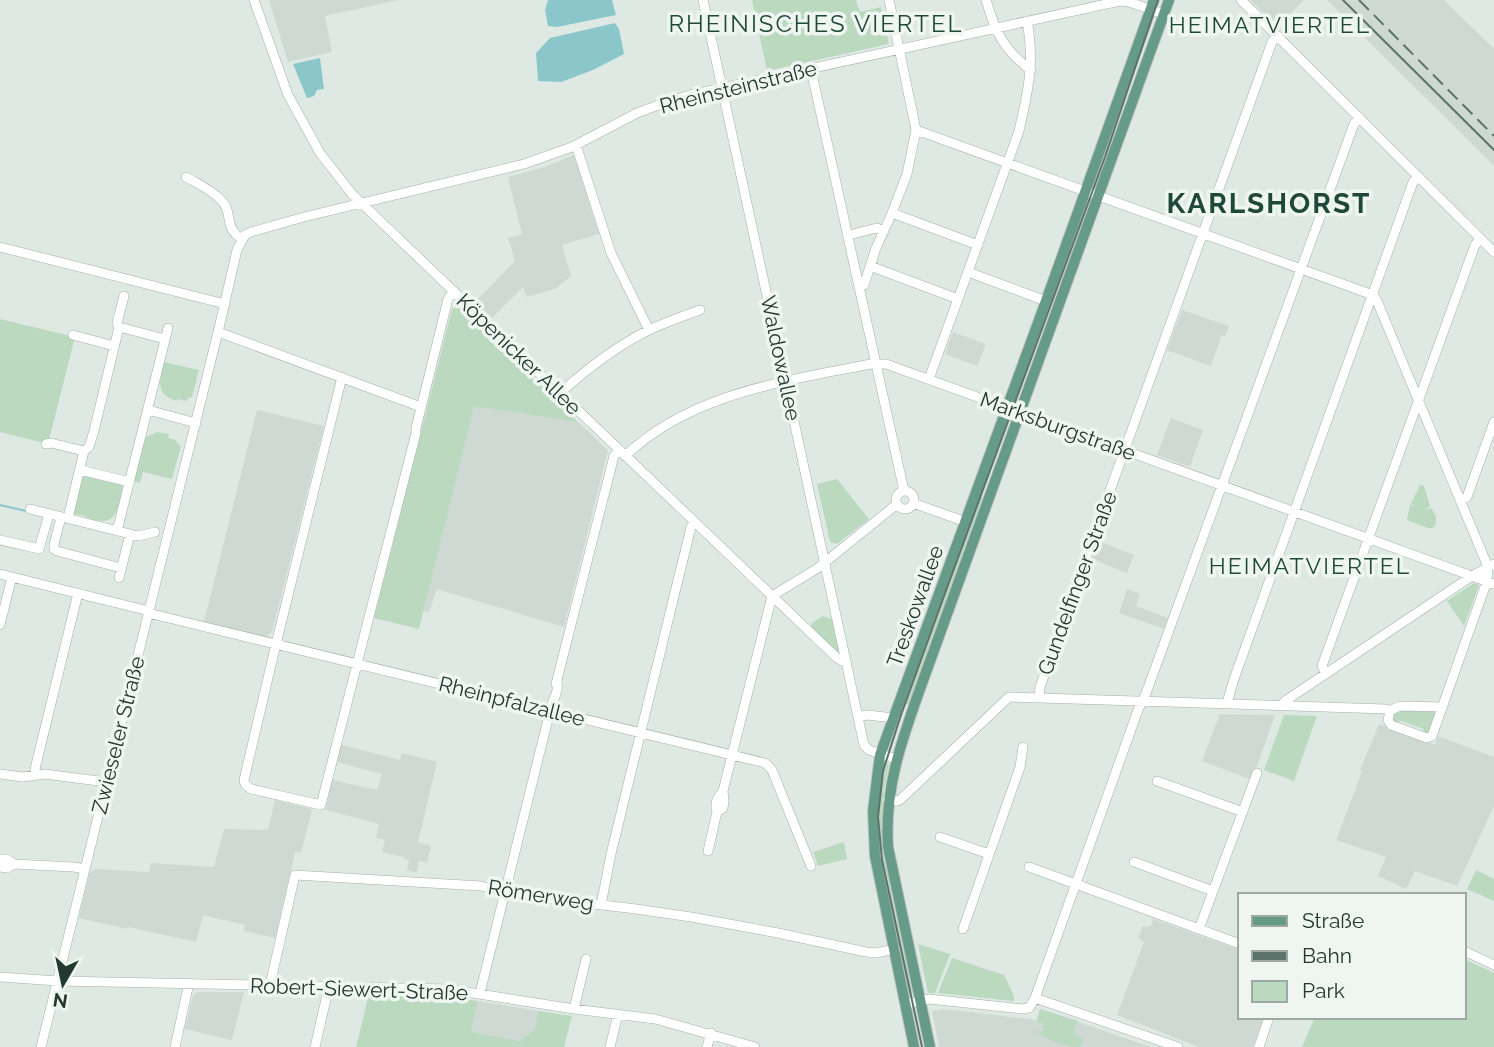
<svg xmlns="http://www.w3.org/2000/svg" width="1494" height="1047" font-family="Raleway,sans-serif">
	<rect width="100%" height="100%" fill="#dfe9e4"/>
	<path fill="#ced9d3" d="M269,0h130l-74,16 7,36 -44,10z
		M1250,0h54l-26,27z
		M1327,0h117l50,49v117z
		M574,155l25,79 -37,11 9,31 -16,13 -29,8 -3,-10 -31,31 -17,-16 40,-41 -7,-23 14,-4 -14,-57 37,-10z
		M1182,310l47,16 -4,10 -3,-1 -11,31 -44,-16z
		M953,332l33,12 -9,22 -32,-12z
		M474,405l104,17 30,28 -44,177 -127,-38 -8,23 -6,-1z
		M257,410l67,16 -52,206 -6,5 -62,-15z
		M1171,418l32,12 -13,37 -33,-12z
		M1098,541l36,14 -7,18 -35,-14z
		M1127,589l13,5 -4,12 32,12 -4,11 -45,-16z
		M1217,714l58,1 -23,65 -50,-19 17,-45z
		M1379,724l56,21 3,-9 56,21v49l-37,80 -42,-15 -9,18 -28,-13 8,-19 -50,-17 26,-68 -2,-2z
		M341,745l59,15 2,-7 35,9 -19,80 13,4 -4,17 -8,-2 -2,12 -10,-3 2,-9 -5,-2v-2l-22,-5 3,-12 -9,-2 3,-14 -53,-14 6,-30 45,10 5,-16 -45,-12z
		M275,800l37,9 -11,44 -6,-1 -20,86 -31,-7 1,-6 -42,-10 -7,27 -68,-15 -1,2 -48,-11 11,-46 5,-3 54,3 2,-9 63,4 10,-38 44,1z
		M1153,919l87,31v67h24l-11,30h-54l-82,-32 27,-73 -6,-4 5,-12 4,1 4,-2z
		M198,992h46l-12,48 -47,-11 8,-34z
		M478,1001l61,10 -6,32 -62,-11z
		M944,1009l93,11 3,-11 111,38h-212l-7,-36z"/>
	<path fill="#bad9bf" d="M752,0h104l4,12 21,-5 8,37 -122,27z
		M458,306l120,116 -104,-16 -55,223 -45,-11 78,-309z
		M0,319l75,18 -27,107 -48,-12z
		M164,362l35,8 -7,27 -4,1 -2,3 -8,-2 -1,2c-23,-7 -17,-20 -13,-39z
		M1005,425l2,1 -26,71 3,2 -75,206 -5,-2z
		M157,432l12,2 -1,4 7,2 6,6 -9,33 -29,-7 -3,11 -8,-2 11,-39 3,-5z
		M82,475l41,10c-2,12 -4,37 -21,36 -5,0 -12,-2 -17,-4v-1l-11,-2 -2,-2z
		M837,479l32,40 -32,25 -7,-2 -13,-58z
		M1420,485l4,1 6,20 -5,4 6,-2 5,8v8l-3,4h-5l-21,-8 3,-15 6,1 -5,-2z
		M1474,583l5,2 -15,41 -17,-25z
		M823,616l10,4 6,31 -2,1 -26,-25 1,-4z
		M1435,709l3,2 -8,22 -8,1 2,-5 -23,-8 -4,1 -5,-2 3,-10z
		M1284,715l33,1 -23,65 -30,-11z
		M883,762l6,2 -5,26 -1,40 32,163 -6,1 -27,-120 -6,-51z
		M844,842l3,17 -29,7 -5,-14z
		M1476,870l18,9v22l-27,-12z
		M918,944l32,10 -15,39h-7z
		M952,958l52,17 10,21v5l-76,-8z
		M1464,959l30,14v74h-192l13,-30h149z
		M369,994l76,2 33,5 -7,31 50,9 14,-12 4,-18 33,5 -8,31h-208z
		M1040,1009l38,12 -5,13 11,4 -4,9c-13,0 -34,-7 -44,-16h7l1,-8 -7,-1z"/>
	<path fill="#8bc6ca" d="M548,0h64l4,15 -59,12 -9,-1 -3,-16z
		M615,23l4,6 5,25 -31,16 -32,12 -23,-1 -2,-28 14,-15z
		M320,58l4,31 -7,1 -3,6 -7,2 -14,-34z"/>
	<g fill="none" stroke-linecap="round" stroke-linejoin="round">
		<path stroke="#8bc6ca" stroke-width="2" d="M0,505l26,6"/>
		<defs>
			<path id="minor" d="M254,0l34,95 32,58 32,41 485,464 5,3 4,-1
				M703,0l161,745 5,5 27,9
				M986,0c9,31 18,51 45,70
				M1241,0l253,252
				M811,69l93,422
				M916,130l457,165 4,6 111,266 -1,14 -55,155 -5,2 -36,-13 -3,-5 2,-9
				M576,145l35,108 38,77
				M186,177c12,7 26,13 35,23 13,13 2,28 21,39
				M892,213l86,32
				M849,235l28,-7 6,3
				M0,247l225,57
				M870,266l88,33
				M968,272l78,29
				M860,286l4,-1 12,-37 16,-35 15,-39 9,-44 -27,-130
				M119,327l46,12
				M218,332l203,75
				M73,335l41,11
				M342,377l-66,267 -32,136 1,4 6,5 70,16 95,-372v-5l32,-129 6,-8
				M929,379l90,-248c9,-39 16,-70 8,-110
				M560,393c27,-24 56,-47 89,-63 17,-8 34,-14 51,-20
				M148,410l48,13
				M46,444l5,-1 33,8
				M625,456c66,-63 161,-75 246,-92h15l608,220
				M80,470l50,12
				M896 500a9 9 0 1 1 18 0a9 9 0 1 1-18 0Z
				M1460,500l7,-3 27,-75
				M913,503l53,19
				M30,509l108,27 17,-4
				M61,517l-7,28v4l3,2 64,17
				M68,518l16,-67 5,-4 5,-16 25,-104 -2,-4 7,-27
				M117,531l51,-203
				M0,540l39,9 10,-35
				M0,574l149,37
				M119,578l11,-44
				M772,596l46,-28 79,-64
				M148,613l617,150 7,7 39,96
				M0,625l12,-48
				M1326,674l-4,-8 153,-421 5,-6
				M556,684l58,-228 6,-6
				M1039,697l1,-10 42,-119 190,-526 6,-6
				M1227,703l7,-24 179,-497 5,-5
				M1282,705l3,-4 187,-125 22,-12
				M1390,711l9,-5 43,1
				M858,717l9,-2 27,3
				M0,774l23,3 22,-3 61,8
				M36,774l-1,-5 43,-176
				M1157,781l86,31
				M888,800l10,1 3,-2 108,-102 377,12 4,2
				M717,812l6,-4 1,-7 -1,-10
				M940,837l49,17
				M708,851l9,-39c-3,-9 0,-14 6,-21l49,-195
				M0,859h7l7,5
				M1134,862l79,29
				M0,867l7,1 7,-4 60,3 10,2
				M1029,867l211,77
				M601,905l10,-51 80,-327 4,-4
				M963,929l57,-162 3,-20
				M1199,929l58,-156
				M1464,951l30,14
				M0,977l58,4 389,8 127,20 81,10 100,28
				M270,985l25,-110 186,11 30,8 125,15 55,8 87,16 88,19 10,1 19,-4
				M480,993l71,-286c3,-10 8,-15 6,-26
				M1035,998l143,49
				M905,1004l24,-5 94,10 6,-1 6,-10 103,-288 7,-14 209,-572 6,-6
				M574,1009l12,-50
				M41,1047l177,-715 19,-82 8,-15 6,-3 53,-15 220,-53 48,-17 65,-34 32,-12 21,-6 430,-94 9,1 35,12
				M175,1047l14,-64
				M315,1047l14,-61
				M610,1047l8,-33
				M707,1047l4,-14
				M1259,1047l10,-30"/>
			<path id="major" d="M914,1047l-39,-191 -2,-45 7,-56 166,-454 108,-301
				M930,1047l-42,-200c-4,-63 16,-113 37,-172l244,-675"/>
		</defs>
		<use href="#minor" stroke="#a3b0aa" stroke-width="10"/>
		<use href="#major" stroke="#bdc3c1" stroke-width="12"/>
		<use href="#minor" stroke="#fff" stroke-width="9"/>
		<use href="#major" stroke="#679b89" stroke-width="10"/>
		<path stroke="#5c736b" stroke-width="2" d="M1343,0l151,150
			M922,1047l-40,-187 -4,-43 5,-46 18,-56 47,-130 157,-428 53,-157"/>
		<path stroke="#5c736b" stroke-width="2" stroke-dasharray="14 7" stroke-linecap="butt" d="M1359,0l135,136"/>
	</g>
	<g text-anchor="middle" dominant-baseline="central" stroke-width="7" stroke-linejoin="round" paint-order="stroke">
		<g font-size="21" fill="#223830" stroke="#eff6f2">
			<text transform="translate(738 87) rotate(-14)">Rheinsteinstraße</text>
			<text transform="translate(519 354) rotate(44)">Köpenicker Allee</text>
			<text transform="translate(781 358) rotate(78)">Waldowallee</text>
			<text transform="translate(1058 426) rotate(20)">Marksburgstraße</text>
			<text transform="translate(1077 583) rotate(-70)">Gundelfinger Straße</text>
			<text transform="translate(915 606) rotate(-70)">Treskowallee</text>
			<text transform="translate(512 701) rotate(14)">Rheinpfalzallee</text>
			<text transform="translate(118 735) rotate(-76)">Zwieseler Straße</text>
			<text transform="translate(541 895) rotate(9)">Römerweg</text>
			<text transform="translate(359 989) rotate(2)">Robert-Siewert-Straße</text>
		</g>
		<g font-size="23" letter-spacing="2" fill="#20483a" stroke="#eff6f2">
			<text x="1270" y="24">HEIMATVIERTEL</text>
			<text x="1310" y="565">HEIMATVIERTEL</text>
		</g>
		<g font-size="24" letter-spacing="2" fill="#20483a" stroke="#eff6f2">
			<text x="816" y="23">RHEINISCHES VIERTEL</text>
		</g>
		<g font-size="28" font-weight="bold" letter-spacing="2" fill="#20483a" stroke="#eff6f2">
			<text x="1269" y="203">KARLSHORST</text>
		</g>
	</g>
	<rect x="1238" y="893" width="228" height="126" fill="#eff6f2" stroke="#9daaa4" stroke-width="2"/>
	<rect x="1252" y="916" width="35" height="10" fill="#679b89" stroke="#9daaa4" stroke-width="2"/>
	<text x="1302" y="928" font-size="21" fill="#223830">Straße</text>
	<rect x="1252" y="951" width="35" height="10" fill="#5c736b" stroke="#9daaa4" stroke-width="2"/>
	<text x="1302" y="963" font-size="21" fill="#223830">Bahn</text>
	<rect x="1252" y="981" width="35" height="21" fill="#bad9bf" stroke="#9daaa4" stroke-width="2"/>
	<text x="1302" y="998" font-size="21" fill="#223830">Park</text>
	<g transform="translate(63 984) rotate(189)" stroke="#eff6f2" stroke-width="5" paint-order="stroke">
	<path d="M0-5L12 26L0 18L-12 26Z" fill="#223830"/>
	<text y="-10" font-size="19" font-weight="bold" text-anchor="middle" fill="#223830">N</text>
	</g>
</svg>
